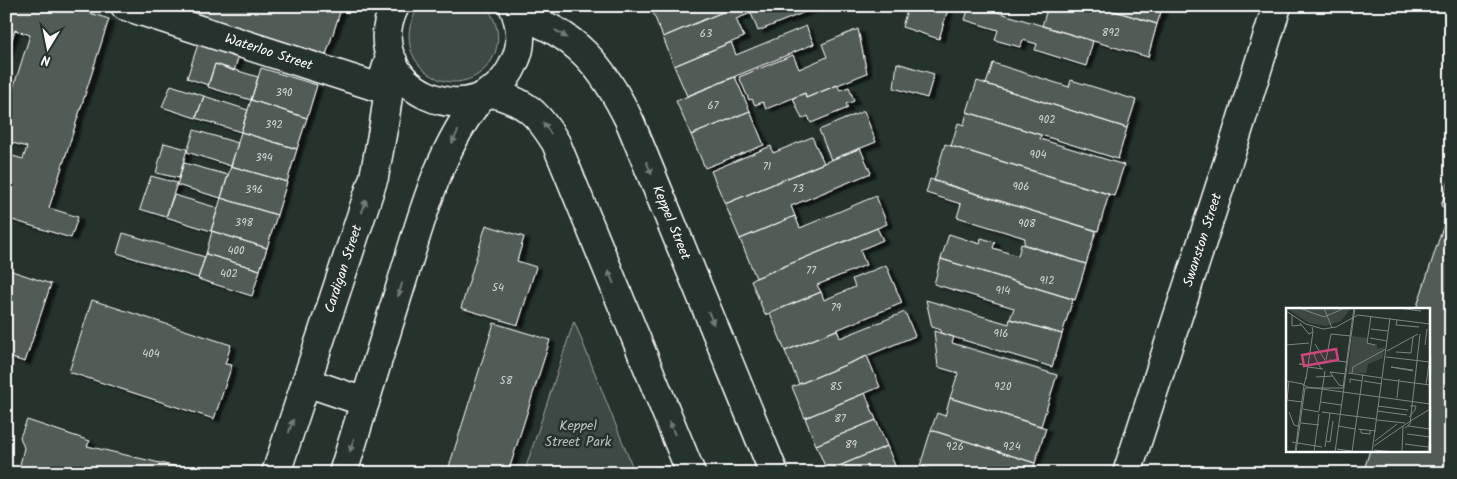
<svg xmlns="http://www.w3.org/2000/svg" width="1457" height="479" font-family="Kalam,sans-serif">
	<defs>
		<filter id="shadow"><feDropShadow dx="5.5" dy="3" stdDeviation="1" flood-color="#0009"/></filter>
	</defs>
	<rect width="100%" height="100%" fill="#26332d"/>
	<filter id="ink" filterUnits="userSpaceOnUse"><feTurbulence type="fractalNoise" baseFrequency=".02" numOctaves="2"/><feDisplacementMap in="SourceGraphic" scale="10" xChannelSelector="R" yChannelSelector="G"/><feConvolveMatrix kernelMatrix="1 2 1 2 8 2 1 2 1" color-interpolation-filters="sRGB"/></filter>
	<g filter="url(#ink)">
		<path fill="#3e4944" stroke="#9ea4a2" d="M421,6h65c36,47 -19,99 -61,65 -7,-6 -14,-16 -15,-26 -3,-13 1,-29 11,-39z
			M574,321l61,152h-111z"/>
		<path fill="#515c57" stroke="#fff" filter="url(#shadow)" d="M6,6h62l41,13 -60,189 29,9 -7,21 -65,-20 6,-20 -6,-2v-42l17,5 4,-12 -21,-6v-30l24,-76 -15,-5 -9,27z
			M173,6h169l-16,49z
			M655,6h82l-74,31 -12,-29z
			M737,6h77l1,2 -57,23 -7,-18 -15,6 8,18 -70,29 -11,-29z
			M908,6h41l-10,33 -37,-12z
			M969,6h8l116,35 -7,25 -51,-16 2,-6 -14,-4 -3,7 -25,-7 3,-10 -33,-10z
			M1048,6h50l59,18 -9,33 -106,-31z
			M1098,6h65l-6,18z
			M806,26l8,18 -127,52 -13,-30 57,-24 5,13z
			M858,29l9,44 -61,25 -1,-5 -39,16 -3,-7 -8,3 -3,-6 -3,1 -10,-23 54,-22 6,14 28,-12 -5,-13z
			M198,44l40,14 -4,13 -19,-7 -7,21 -21,-7z
			M897,63l37,11 -7,24 -33,-10z
			M993,63l76,24 2,-7 65,20 -9,28 -141,-44z
			M215,64l43,13 -7,23 -43,-13z
			M261,68l56,17 -10,33 -56,-18z
			M735,77l15,34 -59,24 -15,-34z
			M977,81l150,47 -9,31 -151,-47z
			M171,85l33,11 -8,22 -34,-11z
			M837,85l3,5 9,-3 5,14 -8,3 2,4 -37,15 -3,-7 -6,3 -9,-21 12,-5 1,5z
			M204,96l44,14 -7,22 -45,-14z
			M251,100l56,18 -10,31 -56,-17z
			M750,111l14,34 -59,23 -14,-33z
			M864,111l12,31 -45,18 -12,-30z
			M967,112l74,23 -1,4 84,26 -10,31 -163,-50 7,-23 6,2z
			M194,130l44,13 -7,23 -44,-14z
			M241,132l56,17 -10,33 -56,-16z
			M812,137l12,26 -99,41 -14,-33 60,-25 2,7z
			M164,143l23,6 -8,29 -23,-5z
			M945,144l164,50 -11,37 -164,-50z
			M860,148l11,25 -80,33 4,10 -55,23 -15,-35z
			M184,163l44,12 -7,23 -44,-13z
			M231,166l56,16 -10,33 -56,-17z
			M1451,173v277l-8,23h-80l7,-23h58v-141h-12l33,-100 -8,-3z
			M151,176l26,7 -11,34 -26,-8z
			M930,179l166,52 -10,33 -62,-20 1,-6 -68,-21 4,-13 -35,-11z
			M174,195l44,13 -7,23 -45,-14z
			M876,196l11,28 -131,54 -16,-39 55,-23 5,12z
			M221,198l56,17 -10,33 -56,-17z
			M486,225l38,12 -7,24 19,6 -18,58 -57,-17z
			M877,228l6,12 -23,10 6,15 -49,20 4,7 -56,23 -14,-35z
			M212,231l55,17 -7,22 -54,-16z
			M123,233l82,24 -7,21 -81,-25z
			M949,234l31,10 1,-6 14,4 -2,6 25,8 3,-12 65,20 -11,36 -134,-41z
			M206,254l54,16 -8,26 -54,-17z
			M941,259l132,40 -11,35 -52,-15 4,-11 -80,-24z
			M886,265l16,38 -117,48 -15,-38 51,-21 3,8 31,-13 -3,-8z
			M6,269l45,15 -26,78 -19,-6z
			M92,300l139,45 -6,19 7,1 -18,54 -145,-47z
			M926,300l83,24 1,-5 52,15 -10,33 -112,-34 1,-3 -9,-3z
			M905,312l10,24 -116,48 -14,-33 52,-21 3,8z
			M494,323l56,17 -42,133h-61z
			M934,331l20,6 -2,6 105,32 -16,51 -91,-28 8,-25 -20,-6z
			M867,356l13,31 -75,31 -13,-31z
			M865,393l11,27 -60,25 -11,-27z
			M950,398l96,30 -11,35 -104,-33 6,-17 8,3z
			M27,420l63,21 -3,5 90,21 -2,6h-157l6,-25 -4,-11z
			M876,420l11,26 -60,25 -11,-26z
			M931,430l104,33 -3,10h-90l-22,-7z
			M887,446l11,27h-71v-2z
			M920,466l22,7h-24z"/>
		<g fill="none" stroke-linecap="round" stroke-linejoin="round">
			<defs>
				<g id="street">
					<path id="s1" d="M125,6l255,82 8,-25"/>
					<path d="M395,6c-41,79 84,140 120,55 8,-17 6,-37 -2,-55"/>
					<path id="s2" d="M517,15c59,17 87,53 113,107l144,351"/>
					<path d="M489,92c37,10 48,20 67,51l135,330"/>
					<path d="M306,382l59,20"/>
					<path id="s3" d="M276,473l98,-296 10,-53 9,-63"/>
					<path d="M343,473c19,-62 38,-124 57,-185 21,-67 37,-136 81,-191"/>
				</g>
				<g id="secondary">
					<path id="s4" d="M1127,473l109,-336 41,-131"/>
				</g>
			</defs>
			<use href="#street" stroke="#fff" stroke-width="31"/>
			<use href="#secondary" stroke="#fff" stroke-width="31"/>
			<use href="#street" stroke="#26332d" stroke-width="28"/>
			<use href="#secondary" stroke="#26332d" stroke-width="28"/>
		</g>
		<defs><path id="oneway-solid" d="M-6-.8H1V-3.2L6.5 0L1 3.2V.8H-6Z" transform="scale(1.25)"/></defs>
		<g fill="#727a76">
			<use href="#oneway-solid" transform="translate(561 34) rotate(34)"/>
			<use href="#oneway-solid" transform="translate(547 128) rotate(-123)"/>
			<use href="#oneway-solid" transform="translate(455 137) rotate(117)"/>
			<use href="#oneway-solid" transform="translate(649 168) rotate(68)"/>
			<use href="#oneway-solid" transform="translate(364 206) rotate(-72)"/>
			<use href="#oneway-solid" transform="translate(611 277) rotate(-112)"/>
			<use href="#oneway-solid" transform="translate(400 290) rotate(107)"/>
			<use href="#oneway-solid" transform="translate(711 318) rotate(68)"/>
			<use href="#oneway-solid" transform="translate(291 426) rotate(-72)"/>
			<use href="#oneway-solid" transform="translate(672 428) rotate(-112)"/>
			<use href="#oneway-solid" transform="translate(352 445) rotate(107)"/>
		</g>
	</g>
	<g text-anchor="middle" dominant-baseline="central" stroke-width="5" stroke-linejoin="round" paint-order="stroke">
		<g font-size="11" fill="#d4d6d5">
			<text x="1111" y="33">892</text>
			<text x="706" y="34">63</text>
			<text x="284" y="93">390</text>
			<text x="713" y="106">67</text>
			<text x="1047" y="120">902</text>
			<text x="274" y="125">392</text>
			<text x="1038" y="155">904</text>
			<text x="264" y="158">394</text>
			<text x="767" y="167">71</text>
			<text x="1021" y="187">906</text>
			<text x="798" y="189">73</text>
			<text x="254" y="190">396</text>
			<text x="244" y="223">398</text>
			<text x="1027" y="224">908</text>
			<text x="236" y="251">400</text>
			<text x="811" y="271">77</text>
			<text x="229" y="274">402</text>
			<text x="1047" y="281">912</text>
			<text x="498" y="288">54</text>
			<text x="1003" y="291">914</text>
			<text x="836" y="308">79</text>
			<text x="1001" y="334">916</text>
			<text x="151" y="354">404</text>
			<text x="506" y="381">58</text>
			<text x="836" y="387">85</text>
			<text x="1003" y="387">920</text>
			<text x="840" y="419">87</text>
			<text x="851" y="445">89</text>
			<text x="955" y="447">926</text>
			<text x="1012" y="447">924</text>
		</g>
		<g font-size="14" fill="#fff" stroke="#26332d">
			<text stroke="none"><textPath href="#s1" startOffset="151">Waterloo Street</textPath></text>
			<text stroke="none"><textPath href="#s2" startOffset="270">Keppel Street</textPath></text>
			<text stroke="none"><textPath href="#s4" startOffset="245">Swanston Street</textPath></text>
			<text stroke="none"><textPath href="#s3" startOffset="215">Cardigan Street</textPath></text>
		</g>
		<g font-size="14" fill="#bbbfbe" stroke="#26332d">
			<text x="578" y="426">Keppel<tspan x="578" dy="16">Street Park</tspan></text>
		</g>
	</g>
	<g transform="translate(1286 308)">
		<rect width="144" height="144" fill="#26332d"/>
		<path d="M0,0h65l-10,13 -15,5 -17,-3zM66,28l15,2 1,6h9v5l7,-2 -1,11 -15,6 -2,9h-18z" fill="#3e4944"/>
		<path fill="none" stroke="#7d8581" stroke-width="1" d="M13,0l25,9 21,-9M38,0l8,20M112,0l23,3M0,3l20,13 17,5 13,-2 22,-12 72,9M6,7v11l9,-1M85,8l-4,27 8,2M111,12l-1,5 23,2M14,15l9,11 4,-2 -1,-5M85,21l17,2M84,30l17,3M29,36l11,18M0,37l23,-2M139,37l2,-16M31,43l-3,4 7,14M101,43l31,-17M110,44l15,1 2,-16M100,49l44,5M40,52l5,-26 20,2M43,52l18,2M19,57l-6,-1 9,1M22,59l15,2M127,63l-22,-4 22,3M44,64l9,13 5,1M44,64l16,2M62,65l34,5M66,65l1,-6 33,-18M20,69l-2,8 3,2 123,17M30,69l17,-1M20,71l7,-47M97,71l47,6M1,73l16,3M78,73l18,3M64,75v-4l12,2M140,77l4,-29M111,90l2,-19M1,92l2,-19M1,92l15,2M35,94l20,3M92,98l30,4M17,101l16,3M33,103l6,-40M91,103l30,4M3,104l5,13 4,1M36,104l54,7M123,109l6,-7 1,-4h-6M91,112l28,3M123,114l21,-13M15,115l18,2M52,118l17,3M122,118l22,3M119,120l5,-4 10,-90M72,121l18,2M75,121v4l9,1v-3M121,126l23,3M40,133l4,1 3,-21M89,133l22,-17M6,134l30,5M119,136l23,3M88,138l29,-20M39,139l5,-34M51,141l21,3M88,142l21,2M9,144l9,-67 -2,-1M10,144l9,-64h38l11,-80M28,144l5,-38M49,144l20,-144M66,144l11,-78M86,144l18,-134M116,144l1,-26 6,-4M142,144l2,-16"/>
		<path fill="#ce467c" fill-opacity="0.15" stroke="#ce467c" stroke-width="2.5" d="M50,41l2,11 -34,6 -2,-11z"/>
		<rect width="144" height="144" fill="none" stroke="#fff" stroke-width="2.5"/>
	</g>
	<rect width="1457" height="479" fill="none" stroke="#26332d" stroke-width="25"/>
	<rect x="12" y="12" width="1432" height="454" fill="none" stroke="#fff" stroke-width="2" filter="url(#ink)"/>
	<g transform="translate(48 48) rotate(190)" stroke="#26332d" stroke-width="4" paint-order="stroke">
	<path d="M0-4L9 19L0 12L-9 19Z" fill="#ffffff"/>
	<text y="-8" font-size="14" font-weight="bold" text-anchor="middle" fill="#ffffff">N</text>
	</g>
</svg>
